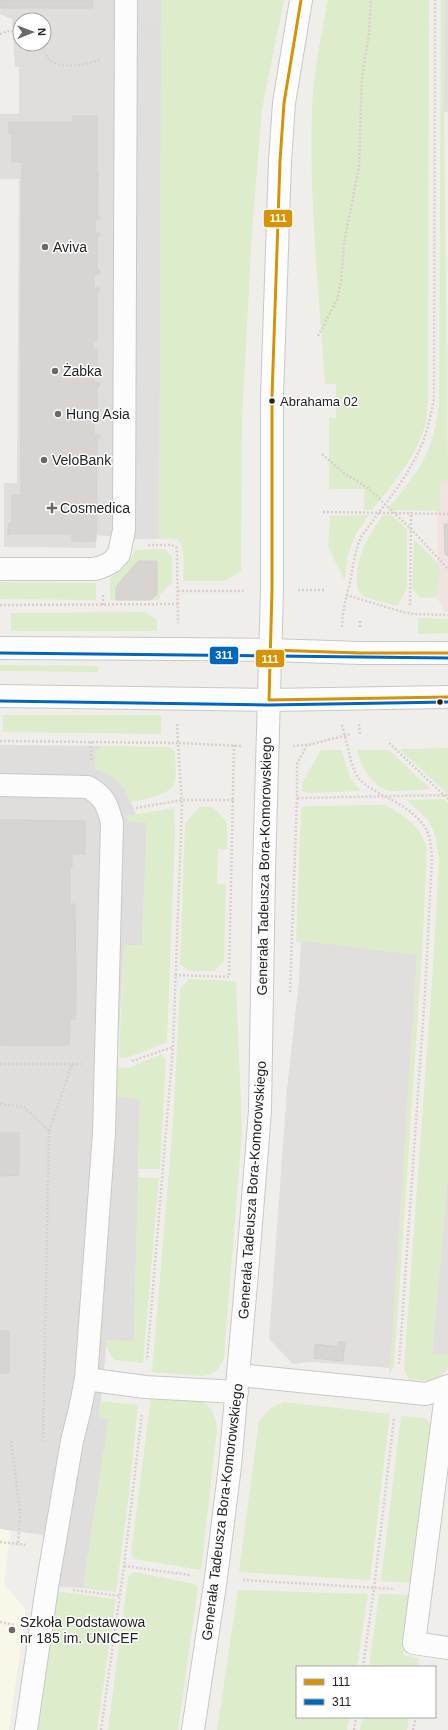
<svg xmlns="http://www.w3.org/2000/svg" width="448" height="1730" font-family="Helvetica,sans-serif">
	<rect width="100%" height="100%" fill="#f0eeeb"/>
	<path fill="#dfdedc" fill-rule="evenodd" d="M0,0h161l-2,539h-23l-40,-4v13l-92,-1v-64h13l2,-304h-19v-65h19v-47h-4l-3,-48 -12,-5zM20,20h24v24h-24z
		M0,745l102,1 -7,7v15l13,5 10,8 8,10 10,23 -9,2 20,7 -5,122h-18l-7,122 23,32 -6,243 -27,-2 -8,79h10l-26,169 -43,-2 4,-51 -44,-6z"/>
	<path fill="#f1e3e1" d="M447,345h1v100z
		M448,481v131h-4l-7,-15 3,-22 -2,-9 -1,-55h4l-1,-29z"/>
	<path fill="#f8f7e8" d="M0,1529l11,2 -7,53 22,26 -17,120h-9z"/>
	<path fill="#ddeccb" d="M161,0h123l-22,109 -10,122 -10,189 -1,151 -16,10h-42c0,-10 4,-39 -8,-42 -4,-1 -11,0 -16,0z
		M328,0h101l-1,401c-1,9 -1,19 -4,28 -10,31 -32,56 -52,81h-8v-21h-35v-71h7v-34h-11c-6,-91 -16,-182 -13,-273 1,-38 9,-74 16,-111z
		M441,0h4l-1,112 4,369 -8,1 1,29 -54,-1c15,-19 33,-39 42,-62 5,-13 8,-27 10,-42z
		M369,515l-13,19 -9,23 -2,24 -17,-34 2,-31z
		M383,515l11,1 13,13v60l-10,17c-10,-3 -24,-5 -33,-10 -7,-3 -7,-10 -7,-16 -1,-25 12,-45 26,-65z
		M414,539l24,24 2,12 -3,22 -16,1 -9,-9z
		M165,549l7,8v25l-12,12 -1,6h-49v-22c12,-7 20,-15 25,-28z
		M0,582l96,1v17l-96,-1z
		M144,612l13,8v11h-146v-18z
		M418,618l30,1v14l-30,1z
		M0,665l98,1v6l-98,-1z
		M3,715h158v19l-158,-2z
		M102,746l67,1 6,5c0,9 2,23 -1,32 -4,11 -33,16 -43,18 -8,-18 -17,-27 -36,-33v-16z
		M448,748v46l-49,-45z
		M321,750h21c4,15 7,31 20,41l-55,2 -5,-2v-8z
		M357,750h32l42,39c-9,0 -37,4 -44,1 -17,-6 -26,-24 -30,-40z
		M444,799l4,4v373l-16,177 16,2v13c-9,14 -23,13 -38,12l-4,-5 -2,-8 29,-399 6,-110 -4,-23 -6,-14 -22,-21z
		M385,805c21,12 34,19 42,43l-5,106 -28,412 -5,9 28,-420 -121,-13 5,-134 6,-2z
		M200,807h13l14,15v27h-9l-1,35h9l-2,77 -10,10h-25l-9,-7 5,-141z
		M174,808l1,27 -8,207 -40,16 -8,-1 5,-112h18l5,-122 -19,-2 -2,-5z
		M189,979l47,2 6,150 -18,227c-5,11 -10,17 -23,18l-49,-4 21,-249 7,-134z
		M161,1054l5,5 -6,110h-22l2,-70 -24,-2 1,-30 12,1z
		M138,1177l21,1 -16,185 -29,-3 -7,-11v-9l27,1z
		M151,1397c10,0 21,1 31,2 24,1 32,6 35,30l-16,141 -66,-11 -4,-5z
		M101,1401l37,4 -9,89 -13,98 -33,-4 26,-169h-10z
		M284,1402l106,12 -20,166 -131,-8 20,-151 12,-13z
		M401,1416l24,2 10,11 -23,154 -31,-2z
		M134,1572l61,12 3,3 -20,143h-70l20,-153z
		M238,1590l130,4 -11,73h-60v50h52l-2,13h-130z
		M56,1591l60,8 -19,131h-61z
		M379,1594l32,1 -8,60 16,4 -1,8h-49z
		M362,1717h47l-2,13h-47z"/>
	<path fill="#e0dfde" d="M136,0h25v22h-25z
		M445,0h3v112h-4z
		M136,45h25l-2,494h-23z
		M301,941l116,14 -27,413 -78,-6 -19,2 -24,-25 18,-250 12,-109z
		M448,1176v179l-16,-1z"/>
	<path fill="#d7d4d2" stroke="#d3d0cc" d="M0,0h92l1,8h-93z
		M73,116h24v56h1l-1,45h3v2h-5v14h5v3h-3v35h3v3h-6v14h6v3h-3v49h-4v9h4v17h3v3h-6v13l6,1v3h-3v33h3v2h-6v14h6v3h-3l-1,103h-24v-7h-64l1,-11h3v-28h9v-179l1,-154h-10v-28h-3v-12h64z
		M444,524h4v32l-3,-2z
		M138,561h19v33l-6,6h-35v-13z
		M0,820l85,1v33h-13v13h-2v37h5l1,87 -1,28h-5l-1,26h-69z
		M0,1133h19v42l-19,1z
		M0,1331h9v42h-9z
		M338,1342h7l-2,19 -29,-3 1,-14 23,3z"/>
	<g fill="none" stroke-linecap="round" stroke-linejoin="round">
		<defs>
			<path id="minor" d="M0,569h94l8,-2 10,-5 7,-8 5,-24 2,-530
				M0,648l177,1 93,1 90,3h88
				M0,696l269,4 179,-3
				M0,785l88,2c17,10 19,17 24,36l-8,310 -18,246 -6,30 -8,32 -25,146 -21,143
				M239,1375l187,19 22,-8
				M86,1379l59,8 92,5
				M447,1387l-33,256 34,5
				M193,1730l23,-152 14,-112 18,-205 12,-150 4,-240 8,-281v-193l8,-236 4,-58 17,-103"/>
		</defs>
		<use href="#minor" stroke="#c9c8c7" stroke-width="24"/>
		<path stroke="#dccecd" stroke-width="2.5" stroke-dasharray="2 2" stroke-linecap="butt" d="M0,34l8,-3h12
			M40,44c4,4 5,10 8,14 11,13 38,6 52,2
			M318,336l19,-36 4,-17 3,-40 15,-76 3,-91 7,-42 2,-34
			M322,454l23,20 23,14 43,41 37,40
			M323,512l125,2
			M148,545h24l5,3 1,75
			M298,590h28
			M178,591h67
			M346,595l57,17 12,2 33,1
			M0,605l178,-1
			M103,605v-12
			M410,605l1,-93
			M342,627c0,-15 4,-27 7,-41 4,-17 5,-33 12,-49 21,-30 47,-59 61,-93 6,-15 9,-30 12,-45l1,-399
			M360,627v-7
			M177,724l1,19 64,3
			M359,724l1,11
			M342,725c5,16 7,36 15,51 6,9 18,15 27,20 17,8 39,21 45,40 2,7 2,14 3,21l-7,136 -26,372
			M0,741l178,2 4,62 -9,242 -26,313
			M91,742v19
			M389,743l59,56
			M307,745l-10,19v34l151,-3
			M293,746l15,-1 43,-11
			M136,808l46,-8h51
			M175,975l54,2 5,-232
			M290,992l7,-194
			M132,1061l41,-14
			M0,1064h81
			M0,1104l24,3 25,24 -6,310
			M49,1131l23,-67
			M11,1441l9,70 -2,33
			M0,1542l27,3
			M124,1566l66,9
			M243,1580l152,9
			M73,1590l47,6
			M0,1622l15,3
			M363,1667l11,-79 20,-170
			M101,1730l23,-164 18,-153
			M354,1730l2,-13
			M413,1730l3,-13"/>
		<use href="#minor" stroke="#fdfcfc" stroke-width="22"/>
		<defs>
			<path id="bus-1" d="M301,0l-17,103 -4,58 -8,236v193l-3,110 179,-3
				M270,650l90,3h88"/>
			<path id="bus-2" d="M0,653l448,5
				M0,701l269,4 179,-3"/>
		</defs>
		<use href="#bus-1" stroke="#fff" stroke-width="6"/>
		<use href="#bus-2" stroke="#fff" stroke-width="6"/>
		<use href="#bus-1" stroke="#d79205" stroke-width="3"/>
		<use href="#bus-2" stroke="#0065bd" stroke-width="3"/>
	</g>
	<g fill="#6a6968" stroke="#fff" stroke-width="1.5">
		<circle cx="45" cy="247" r="4"/>
		<circle cx="55" cy="371" r="4"/>
		<circle cx="58" cy="414" r="4"/>
		<circle cx="44" cy="460" r="4"/>
		<path d="M50 502h4v4h4v4h-4v4h-4v-4h-4v-4h4z"/>
		<circle cx="12" cy="1630" r="4"/>
	</g>
	<g fill="#222" stroke="#fff" stroke-width="1.5">
		<circle cx="272" cy="401" r="3.5"/>
		<circle cx="440" cy="702" r="3.5"/>
	</g>
	<g text-anchor="middle" dominant-baseline="central" stroke-width="3" stroke-linejoin="round" paint-order="stroke">
		<g font-size="13" fill="#222" stroke="#fff" text-anchor="start">
			<text x="280" y="401">Abrahama 02</text>
		</g>
		<g font-size="14" fill="#222" stroke="#fff" text-anchor="start">
			<text x="53" y="247">Aviva</text>
			<text x="63" y="371">Żabka</text>
			<text x="66" y="414">Hung Asia</text>
			<text x="52" y="460">VeloBank</text>
			<text x="60" y="508">Cosmedica</text>
			<text x="20" y="1622">Szkoła Podstawowa<tspan x="20" dy="16">nr 185 im. UNICEF</tspan></text>
		</g>
		<g font-size="14" fill="#222" stroke="#fff">
			<text transform="translate(264 866) rotate(-89)">Generała Tadeusza Bora-Komorowskiego</text>
			<text transform="translate(252 1190) rotate(-86)">Generała Tadeusza Bora-Komorowskiego</text>
			<text transform="translate(222 1512) rotate(-83)">Generała Tadeusza Bora-Komorowskiego</text>
		</g>
	</g>
	<g stroke="#fff" stroke-width="1.5">
		<rect x="263" y="209" width="30" height="19" rx="4" fill="#d79205"/>
		<rect x="209" y="646" width="30" height="19" rx="4" fill="#0065bd"/>
		<rect x="255" y="649" width="30" height="19" rx="4" fill="#d79205"/>
	</g>
	<g font-size="11" text-anchor="middle" font-weight="bold" fill="#fff">
		<text x="278" y="222">111</text>
		<text x="224" y="659">311</text>
		<text x="270" y="663">111</text>
	</g>
	<rect x="296" y="1666" width="140" height="52" fill="#ffffff" stroke="#a7a7a7"/>
	<rect x="304" y="1679" width="20" height="6" fill="#d79205" stroke="#a7a7a7"/>
	<text x="332" y="1686" font-size="12" fill="#222222">111</text>
	<rect x="304" y="1699" width="20" height="6" fill="#0065bd" stroke="#a7a7a7"/>
	<text x="332" y="1706" font-size="12" fill="#222222">311</text>
	<g transform="translate(32 32) rotate(89)"><circle r="19" fill="#ffffff" stroke="#a7a7a7"/>
	<path d="M0-3L7 15L0 10L-7 15Z" fill="#6a6968"/>
	<text y="-6" font-size="11" font-weight="bold" text-anchor="middle" fill="#222222">N</text>
	</g>
</svg>
